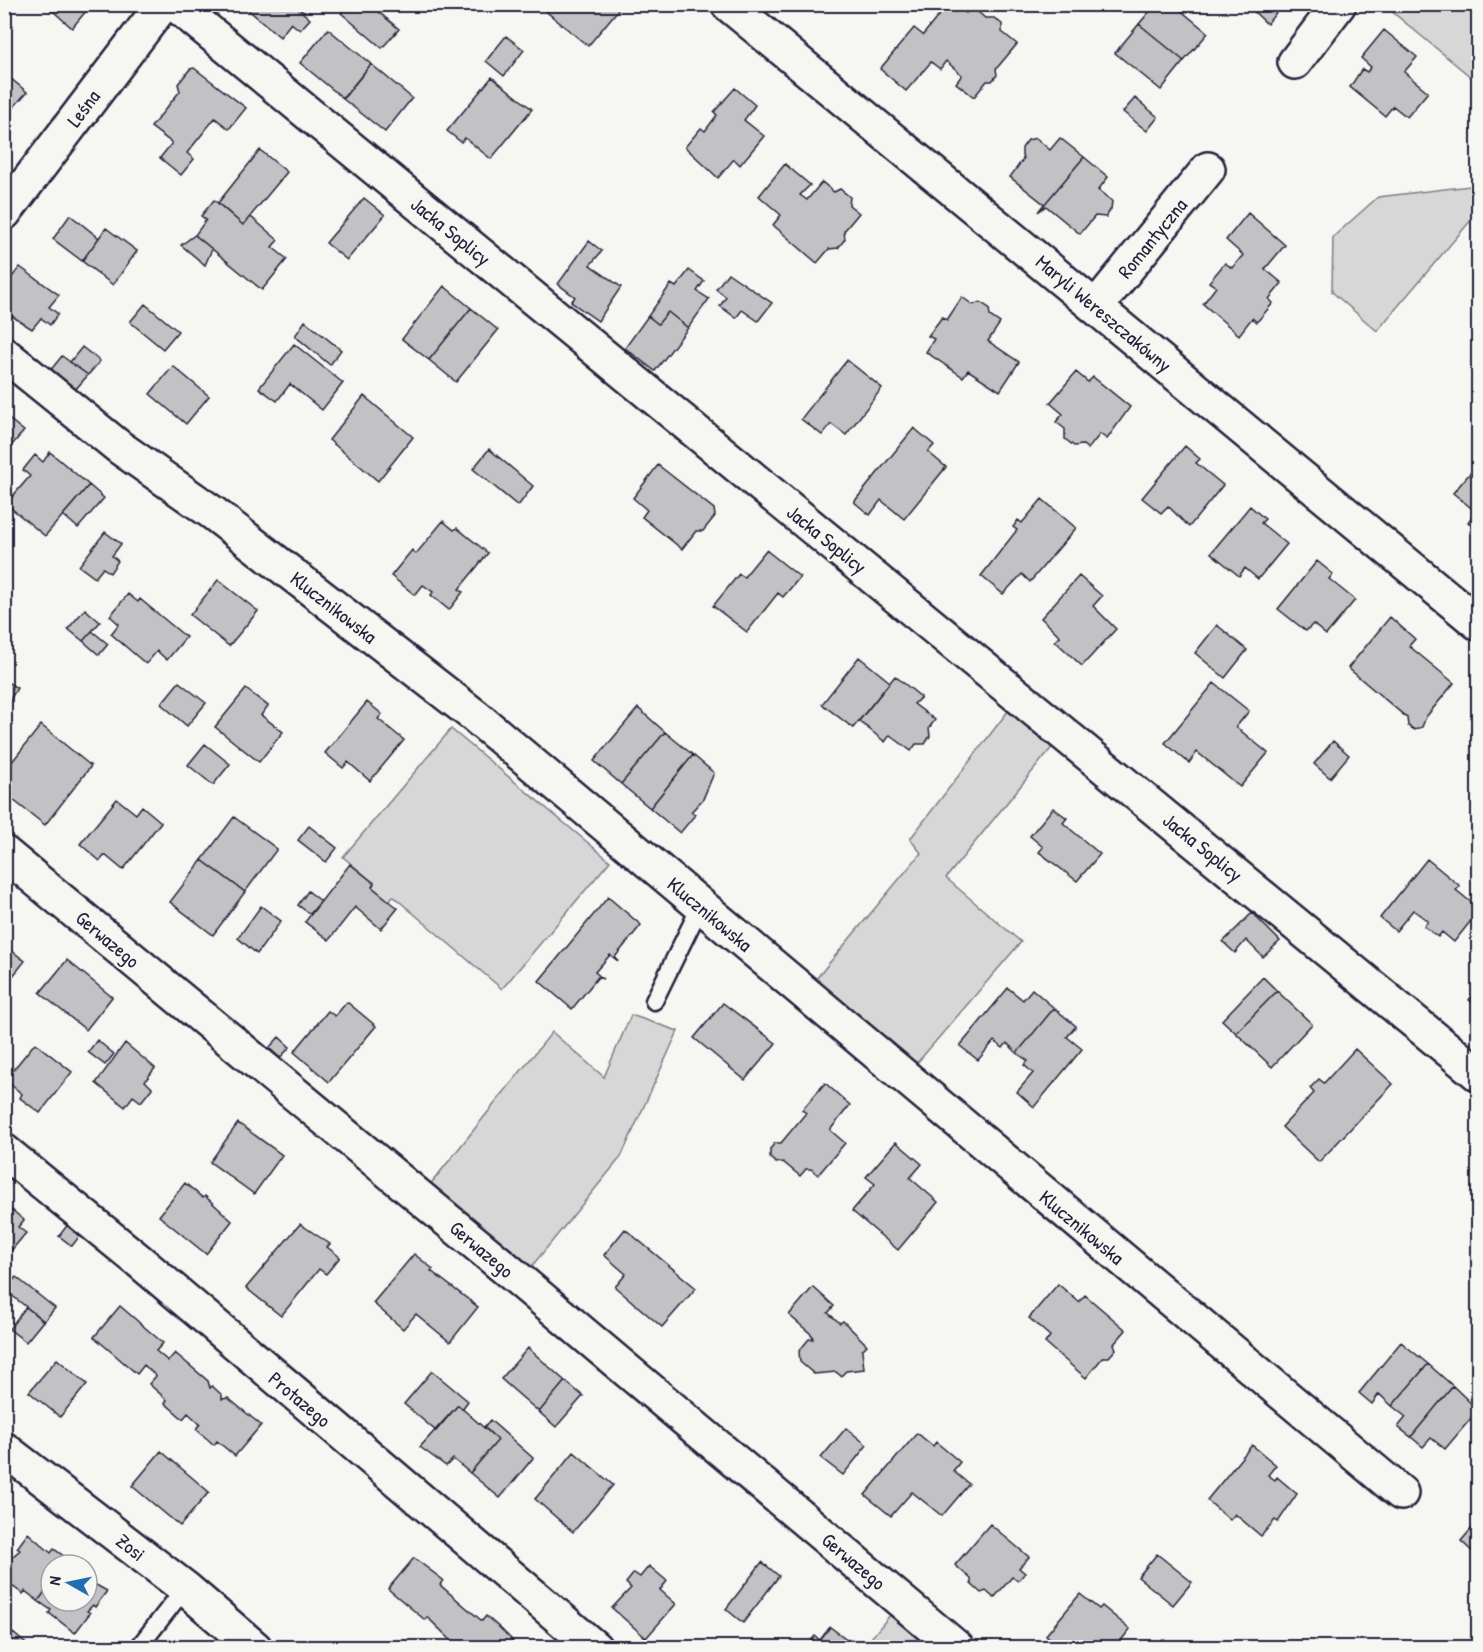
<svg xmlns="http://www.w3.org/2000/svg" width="1483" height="1652" font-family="'Patrick Hand',sans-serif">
	<rect width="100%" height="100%" fill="#f6f6f2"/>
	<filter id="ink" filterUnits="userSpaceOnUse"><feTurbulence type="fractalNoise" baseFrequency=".0167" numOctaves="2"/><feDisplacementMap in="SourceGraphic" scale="12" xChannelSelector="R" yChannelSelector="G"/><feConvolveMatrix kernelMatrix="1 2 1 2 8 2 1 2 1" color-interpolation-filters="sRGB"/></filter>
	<g filter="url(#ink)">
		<path fill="#d7d7d7" stroke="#7c7c89" stroke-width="1.5" d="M1384,5h94v78z
			M1478,185v27l-101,119 -45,-39 1,-55 45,-40z
			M1012,706l41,40 -107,132 75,64 -104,121 -101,-84 105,-126 -11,-14z
			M451,729l159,132 -108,128 -109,-93 -4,5 -17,-14 2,-4 -31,-26z
			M631,1015l47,16 -57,126 -94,115 -102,-81 127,-159 52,45z
			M895,1609c13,11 27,19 23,38l-55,1z"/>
		<path fill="#c2c2c4" stroke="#22223b" stroke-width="1.5" d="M45,4h47l-20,24z
			M249,4h57l-5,7 9,8 -10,11 -9,-7 -11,14 -34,-29z
			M348,4h21l30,25 -17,19 -41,-35z
			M537,4h86l-35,42z
			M948,4h7l11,9 5,-7 14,12h9l8,6v8l15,12 -21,25 1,6 -5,6h-5l-13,16 -18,-14 6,-8 -16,-14 -6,8 -9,-7 -25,29 -26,-22 34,-41 9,7z
			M1156,4h17l35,29 -24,28 -45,-37z
			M1246,4h37l-16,20z
			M1139,24l45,37 -23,29 -46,-37z
			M328,29l43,35 -28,34 -43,-35z
			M1384,30l33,27 -13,15 24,20 -21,25 -14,-11 -8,10 -35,-29 12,-18 5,3 4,-5 -10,-9z
			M506,36l18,14 -20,26 -18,-15z
			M371,64l41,34 -27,34 -42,-33z
			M194,68l52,40 -17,21 -14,-11 -28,35 7,6 -13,16 -21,-17 12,-15 -21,-16 29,-36 -2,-7 12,-15z
			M4,73l23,19 -23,26z
			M492,77l40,32 -41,50 -26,-21 -4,4 -14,-11z
			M735,88l20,17 -11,15 20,16 -24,29 -6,-6 -16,19 -33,-31 16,-19 4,3 12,-16 -3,-3z
			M1135,98l23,19 -11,14 -24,-19z
			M1036,138l14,12 10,-12 24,19 -46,55 6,-8 -34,-27 14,-19 -2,-2v-8l6,-8z
			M260,150l27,22 -44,53 -25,-22z
			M1084,157l24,20 -10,13 14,11 -1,8 -5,8 -11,-1 -15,18 -34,-28 -8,6z
			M785,164l25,21 -10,10 7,5 15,-18 12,10 6,-3 10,8 -1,8 10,8 -15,18 1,8 -7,9 -9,1 -12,14 -44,-38 8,-10 -22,-19z
			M364,198l21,17 -38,45 -21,-17z
			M214,200l29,25 8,-8 27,23 -6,7 15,12 -25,31 -67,-55 11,-15 -5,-4z
			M1248,213l37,32 -20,24 17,14 -13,16 4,4 -16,19 -5,-4 -13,17 -36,-31 13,-17 -7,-5 16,-19 7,5 11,-13 -17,-15z
			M70,215l29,23 -17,23 -29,-22z
			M106,228l31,23 -24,34 -31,-24z
			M195,235l17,14 -7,16 -24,-20z
			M589,241l13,10 -12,14 31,22 -23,34 -27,-19 4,-5 -17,-13z
			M20,267l39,28 -10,12 9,7 -8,11 -9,-7 -9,11 -28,-18v-24z
			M689,270l15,11 -7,10 12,8 -21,29 -20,-16 -10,12 -10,-8 23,-32 5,3z
			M728,273l44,30 -14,18 -16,-11 -6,8 -16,-12 6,-9 -10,-8z
			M444,286l27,22 -42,52 -27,-21z
			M962,297l11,8 7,-3 9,6 1,8 10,7 -12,18 31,21 -19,29 -32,-21 -5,7 -37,-25 8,-13 -6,-3 14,-19 5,3z
			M145,304l33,27 -15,18 -33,-27z
			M471,308l27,22 -42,52 -27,-22z
			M668,312l20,16 -33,43 -30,-23 23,-32 10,8z
			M305,321l36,29 -11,15 -35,-29z
			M294,344l49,39 -21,27 -32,-26 -13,17 -18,-13z
			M82,347l18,14 -12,14 -18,-13z
			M62,356l26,19 -14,16 -25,-19z
			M847,360l35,28 -36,47 -15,-11 -9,11 -21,-16z
			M173,366l36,30 -23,28 -36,-30z
			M1076,372l12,10 5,-5 37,30 -23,32 -7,-5 -12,15 -5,-4 -9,1 -9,-7v-10l-9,-7 7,-8 -13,-11z
			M364,396l49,41 -35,44 -49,-41z
			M4,415l20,16 -20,23z
			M914,428l20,17 -6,7 18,15 -42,52 -23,-19 -11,15 -16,-13z
			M1185,446l15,13 -4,4 27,22 -34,42 -21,-21 -7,7 -19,-15z
			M489,449l44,37 -15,20 -45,-37z
			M50,452l39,33 -44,51 -39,-32 24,-28 -7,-6 12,-15 8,7z
			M658,465l56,44 1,7 -12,15h-7l-14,18 -40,-32 5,-7 -14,-12z
			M1477,465l1,2v64l-10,-9 8,-10 -23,-19z
			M89,485l15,13 -26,30 -15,-13z
			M1042,499l34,29 -46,54 -8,-8 -19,20 -22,-18 36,-46 -4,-3 5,-7 4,3z
			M1250,506l15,13 -4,4 26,21 -29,35 -13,-11 -6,8 -28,-23z
			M443,521l11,9 3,-2 31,25 -29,36 4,3 -14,18 -18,-15 2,-3 -10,-7 -8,10 -24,-19 21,-26 4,4z
			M105,532l16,12 -9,12 6,5 -8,12 -7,-5 -8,10 -16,-12z
			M766,550l34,27 -17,20 -5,-4 -31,39 -34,-26 26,-32 5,3z
			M1317,561l16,13 -4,5 26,21 -29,35 -13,-11 -7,7 -28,-22z
			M1079,576l23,20 -9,10 23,23 -34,37 -27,-25 5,-5 -19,-18z
			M218,580l40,31 -29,35 -39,-31z
			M128,594l10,8 2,-3 46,38 -19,23 -10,-9 -11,13 -35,-30 8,-10 -9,-8z
			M85,609l15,13 -17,19 -15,-12z
			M1390,617l25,22 -6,7 45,37 -28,34 -4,10 -7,3 -7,-4 -1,-8 -59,-50z
			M1217,625l30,25 -22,28 -30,-25z
			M92,631l16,13 -9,11 -16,-14z
			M859,657l31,25 -37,46 -31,-24z
			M895,676l26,21 -7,7 21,16 -6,8 1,8 -5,8h-9l-5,7 -21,-16 -5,7 -26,-21z
			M4,680l13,8 -13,22z
			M179,682l27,21 -19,23 -26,-22z
			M1214,683l35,28 -13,16 32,26 -28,34 -43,-35 -8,11 -24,-20z
			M246,689l22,17 -7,9 22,17 -24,30 -44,-35z
			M367,702l15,12 -4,5 26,21 -34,41 -22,-19 -5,6 -18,-15z
			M638,708l27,24 -44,52 -27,-23z
			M41,725l50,41 -46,59 -41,-32v-21z
			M665,732l28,23 -43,53 -29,-24z
			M1333,741l16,14 -19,23 -16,-14z
			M205,744l25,20 -17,21 -25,-20z
			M693,755l21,18 -11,26 -12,13 4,3 -15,18 -30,-25z
			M117,799l19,15 6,-8 19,16 -38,48 -18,-15 -5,6 -20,-17z
			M1053,808l14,10 -4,5 37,31 -23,27 -38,-29 4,-5 -13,-11z
			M234,817l43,32 -32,43 -43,-32z
			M309,826l28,22 -11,14 -28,-22z
			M1427,859l33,27 -4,4 22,18v4l-24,30 -12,-10 -4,5 -14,-11 4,-5 -15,-11 -17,21 -16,-13z
			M202,860l43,32 -32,43 -43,-33z
			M350,864l24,19 -2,4 26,21 -17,21 -26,-22 -26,33 -24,-18z
			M308,891l13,10 -11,13 -12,-9z
			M608,897l33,28 -26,32 3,4 -8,-6 -15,17 8,7 -5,-2 -26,32 -33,-28z
			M261,906l20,15 -24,33 -19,-16z
			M1252,913l28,28 -17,16 -17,-17 -11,13 -12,-11z
			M4,945l21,16 -17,21 -4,-2z
			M67,960l45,37 -26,33 -46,-37z
			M1263,977l14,14 -41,42 -14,-13z
			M1008,988l15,12 9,-11 22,19 -37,45 -10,-10 -4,5 -9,-7 -16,19 -18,-14z
			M1478,989v18l-9,-7z
			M1277,991l35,33 -40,43 -36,-34z
			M347,1002l29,24 -47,56 -35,-30 34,-41 7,5z
			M723,1003l53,40 -31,37 -51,-42z
			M1054,1008l22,18 -9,11 15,12 -48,58 -17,-15 16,-19 -9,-8 4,-4 -11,-8z
			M279,1037l11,10 -10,11 -11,-10z
			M97,1040l17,14 -9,11 -17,-13z
			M35,1043l37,29 -32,41 -20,-15 2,-4 -17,-14z
			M125,1043l30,25 -10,13 7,7 -11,14 -8,-6 -8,11 -29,-24z
			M1355,1049l38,35 -74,78 -37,-35 32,-34 -4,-5 9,-9 5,4z
			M825,1083l25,22 -20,25 15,13 -27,32 -7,-6h-5l-6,7 -17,-14 -7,1 -6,-5v-9l5,-6h6l25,-30 -4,-3z
			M238,1123l44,32 -28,39 -44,-32z
			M896,1142l26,22 -12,14 28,24 -40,48 -46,-39 23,-27 -9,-7z
			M185,1183l18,15 2,-2 27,25 -26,33 -47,-38z
			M12,1210l12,10 -6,7 8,6 -22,26v-44l3,1z
			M69,1223l13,10 -10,13 -13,-10z
			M300,1224l30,20 -3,3 13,10 -14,17 -7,-5 -38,47 -35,-28z
			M625,1229l71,59 -34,39 -47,-40 11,-13 -22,-19z
			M414,1254l19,15 -2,2 47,36 -28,35 -34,-28 -13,15 -30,-26z
			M16,1277l39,31 -11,13 -39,-31z
			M1058,1284l21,18 6,-7 41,35 -12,14 2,5 -7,8h-6l-17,21 -41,-35 5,-7 -21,-18z
			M813,1287l21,19 -6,7 12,10 3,-2 24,24 -5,5 2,19 -18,2 -5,5 -5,-4 -22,2 -14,-12 -1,-11 10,-12h4l-1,-4 -23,-20z
			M120,1306l43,37 -7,8 12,10 7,-8 33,28 2,7 2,-2 10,9v4l6,-1 33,27 -26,31 -18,-15 -3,4 -18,-16 4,-5 -12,-11 -5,6 -18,-16 2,-3 -18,-16 7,-8 -12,-11 -7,9 -43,-37z
			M26,1307l17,14 -17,21 -17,-13z
			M1401,1342l27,22 -36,42 -13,-12 -7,10 -13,-11z
			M528,1348l37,33 -26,31 -38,-33z
			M57,1359l30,25 -27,33 -31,-25z
			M1428,1364l25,22 -42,51 -13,-10 8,-10 -14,-11z
			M432,1371l36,30 -6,8 -4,-4 -22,26 -32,-27z
			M565,1381l18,15 -27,31 -17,-15z
			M1453,1386l25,24 -33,39 -14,-11 -8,9 -12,-10z
			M458,1405l40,35 -28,33 -17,-14 -7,7 -26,-19z
			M490,1420l43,38 -33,40 -30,-25 28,-33 -14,-13z
			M846,1428l21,17 -24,30 -22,-17z
			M917,1433l16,13 3,-4 24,20 -7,9 16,13 -27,32 -30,-24 -21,24 -26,-21z
			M1252,1445l24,20 -8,10 7,5 2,-3 20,17 -19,28 -3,-2 -14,16 -26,-22 -5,6 -23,-20z
			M161,1451l48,41 -29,34 -48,-40z
			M574,1452l39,33 -40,47 -38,-33z
			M1478,1521v36l-17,-16z
			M990,1524l39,33 -10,11 6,5 -7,8 -6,-4 -18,21 -8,-7 -5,2 -10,-9v-5l-16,-14z
			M28,1533l23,20 3,-4 15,11 -4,5h-14v19l-13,17 -13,-10 -2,3 -19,-14v-16l16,-14 -3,-2z
			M1157,1554l35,28 -19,23 -35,-28z
			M414,1558l29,22 -3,5 42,36 4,-5 15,13 12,12 -5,7h-49l-32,-31 -2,3 -37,-31z
			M762,1562l17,14 -36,47 -17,-14z
			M649,1566l18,15 -7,9 16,14 -30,34 -34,-30 19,-20 -5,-5 8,-10 6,4z
			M87,1580l20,11 -12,16 -2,-2 -6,6 3,2 -15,20 -26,-20 2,-3 -13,-9 13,-17v17h36z
			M1080,1594l19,15 3,-3 28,23 -15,19h-54l-15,-13z
			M830,1627l25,18 -2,3h-41l-4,-4 7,-8 5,4z
			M4,1633l6,4 3,-4 18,15h-27z"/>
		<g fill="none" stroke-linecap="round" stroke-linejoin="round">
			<defs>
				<path id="service" d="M654,1001l47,-96
					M138,1648l47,-60"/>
				<path id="minor" d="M175,4l1303,1070
					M728,4l750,619
					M1295,62l44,-58
					M4,213l159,-209
					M1096,307l112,-138
					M4,354l115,93 94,66 262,203 926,777
					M4,853l500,414 453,381
					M4,1151l134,109 457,388
					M4,1449l181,139 70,60"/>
			</defs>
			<use href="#service" stroke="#22223b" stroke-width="21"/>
			<use href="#minor" stroke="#22223b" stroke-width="38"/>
			<use href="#service" stroke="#f6f6f2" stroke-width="16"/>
			<use href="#minor" stroke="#f6f6f2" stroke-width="33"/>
		</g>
	</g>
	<g text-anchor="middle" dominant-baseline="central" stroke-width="4.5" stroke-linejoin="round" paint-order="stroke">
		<g font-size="20" fill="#22223b" stroke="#f6f6f2">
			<text transform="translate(83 108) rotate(-53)">Leśna</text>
			<text transform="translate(451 231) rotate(39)">Jacka Soplicy</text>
			<text transform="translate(1152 238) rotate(-51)">Romantyczna</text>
			<text transform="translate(1104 313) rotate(40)">Maryli Wereszczakówny</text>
			<text transform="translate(827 539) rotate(39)">Jacka Soplicy</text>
			<text transform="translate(334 607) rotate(38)">Klucznikowska</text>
			<text transform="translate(1203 847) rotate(39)">Jacka Soplicy</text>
			<text transform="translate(710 914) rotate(40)">Klucznikowska</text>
			<text transform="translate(108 939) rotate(40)">Gerwazego</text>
			<text transform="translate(1082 1227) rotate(40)">Klucznikowska</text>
			<text transform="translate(482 1249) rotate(40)">Gerwazego</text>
			<text transform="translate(300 1399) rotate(40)">Protazego</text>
			<text transform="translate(131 1547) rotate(38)">Zosi</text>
			<text transform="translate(854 1561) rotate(40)">Gerwazego</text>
		</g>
	</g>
	<rect width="1483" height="1652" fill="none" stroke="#f6f6f2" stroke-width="24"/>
	<rect x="12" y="12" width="1459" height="1628" fill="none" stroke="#22223b" stroke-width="2" filter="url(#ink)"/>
	<g transform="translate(69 1583) rotate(279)"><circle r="28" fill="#f6f6f2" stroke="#a1a1a9" stroke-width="1.5"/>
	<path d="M0-4.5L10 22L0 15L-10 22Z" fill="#1f6fb2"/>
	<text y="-9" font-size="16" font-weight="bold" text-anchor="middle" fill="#22223b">N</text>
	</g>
</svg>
